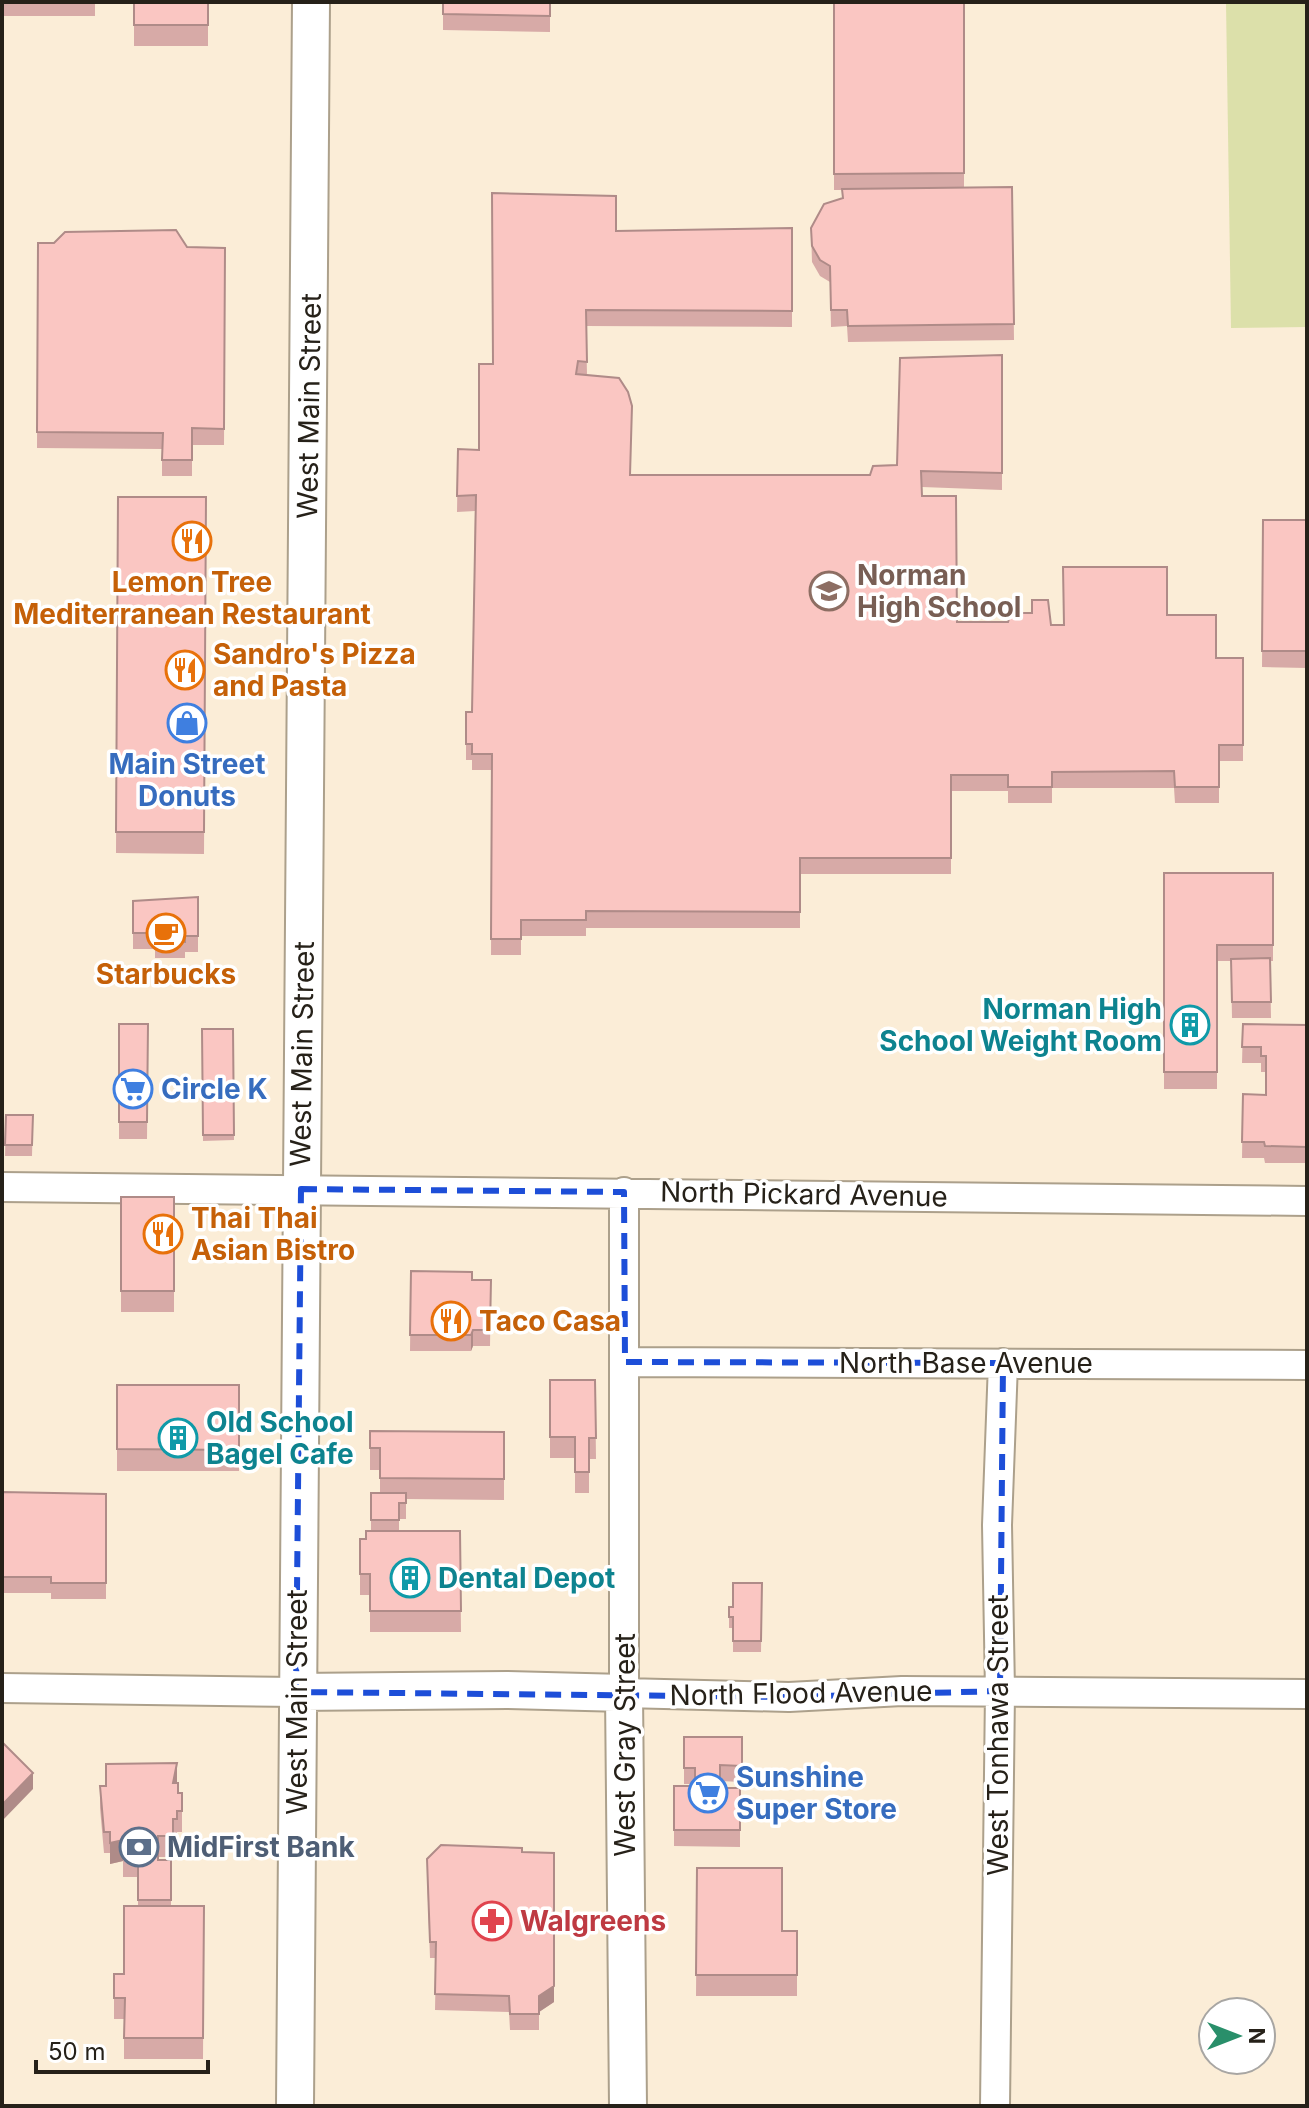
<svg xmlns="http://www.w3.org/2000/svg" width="1309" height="2108" font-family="Inter,sans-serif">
	<rect width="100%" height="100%" fill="#fbedd7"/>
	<path fill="#dce0aa" d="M1226,2h81v325l-76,1z"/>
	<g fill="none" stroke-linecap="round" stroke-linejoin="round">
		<defs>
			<path id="minor" d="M2,1187l1305,14
				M624,1192v501l165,4 113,-6 405,3
				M625,1362l682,3
				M2,1688l294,4
				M995,2106l5,-415 -3,-166 6,-162"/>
			<path id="major" d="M296,1692l211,-2 117,3 4,413
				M295,2106l16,-2104"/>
		</defs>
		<use href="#minor" stroke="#aca08b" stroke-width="32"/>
		<use href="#major" stroke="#aca08b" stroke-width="40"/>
		<use href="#minor" stroke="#fff" stroke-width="28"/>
		<use href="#major" stroke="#fff" stroke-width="36"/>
	</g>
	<path fill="#d7aaa7" d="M2,2h93v14h-93z
		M134,2h74v44h-74z
		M443,2h107v30l-107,-2z
		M834,2h130v185h48l2,153 -166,2 -1,-16 -16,1 -1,-45 -10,-6 -8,-14 -1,-34 31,-30v-8h-8z
		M792,228v99l-206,-1 1,49 43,100h240l27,-10 105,-110v135l-80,-3v9l35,126 107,3 103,-10 49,43h27v103h-24v42h-44l-1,-15h-122v15h-44v-12h-57v83h-151v54h-214v8h-65v19h-30l1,-185h-20v-10h-6v-48h6l3,-201 -18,1 1,-63 21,1 14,-86 123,-133z
		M38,243l187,5 -1,197h-32v31h-30v-27l-125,-1z
		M118,497h88l-2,357 -88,-1z
		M1263,520h44v148l-45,-1z
		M1164,873h109v88h-3l1,57h-39l-1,-57h-14v128h-53z
		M198,897v55h-13v6h-30v-9h-22v-48z
		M119,1024h29l-1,115h-28z
		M1243,1024l64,1v138h-42l-1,-5h-22l1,-64 23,1v-23h-5v-9h-19z
		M202,1029h31l1,111 -31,1z
		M6,1115h27l-1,41h-27z
		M121,1197h53v115h-53z
		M411,1271l61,9h19l-1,66h-17l-2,5h-61z
		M550,1380h45l1,79h-7v34h-14v-35h-25z
		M117,1385h122v86h-122z
		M370,1431l134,1v68l-98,-1v20h-7v12h61l1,101h-91v-37h-10v-56h6l5,-8v-38h9v-23h-10z
		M2,1492l104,2v105h-55v-6h-49z
		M762,1583l-1,69h-28v-24h-4v-21h4z
		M684,1737h58v45l-22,-1v7h20v59l-66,-1v-60h21v-2h-11z
		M177,1783l1,10h4v39h-5v9h-4v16h-15v3h13v46h33l-1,153h-79v-40h-10v-45h10l14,-68v-29h-15v-16l-13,3v-11h-6l-4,-45v-22z
		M522,1852l32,150 -15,10v18h-29l-1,-18 -74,-2 1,-52h-6l-3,-83z
		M697,1868l85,63h15v65h-101z"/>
	<path fill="#af8b88" d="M473,1330v16l-2,5v-16z
		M177,1763v21l-4,-1z
		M33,1773v16l-31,32v-16z
		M123,1840v21l-13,3v-21z
		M554,1853v149l-15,10v-16z"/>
	<path fill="#fac6c2" stroke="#af8b88" stroke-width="2" d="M134,2h74v23h-74z
		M443,2h107v14l-107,-2z
		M834,2h130v171l-130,1z
		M1012,187l2,137 -166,2 -1,-16h-16l-1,-44 -10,-6 -8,-14 -1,-18 13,-24 19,-6 -1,-9z
		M492,193l124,3v35l176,-3v83l-206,-1 1,52 -9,-1 -2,13 43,4 9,14 4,14 -2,69h240l3,-9 24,-1 3,-107 102,-3v118l-81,-2 1,25h34l1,126h51l3,-9h21v-13h16l3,25h13l-1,-58h104v48h49v43h27v87h-24v42h-44l-1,-16 -122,1v15h-44v-12h-57v83h-151v54l-214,-1v9h-65v19h-30l1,-185h-20v-10h-6v-32h6l4,-217 -19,1 1,-47 21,1v-86h14z
		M176,230l11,17 38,1 -1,181 -32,-1v32h-30l1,-27 -126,-1 1,-189h16l11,-11z
		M118,497h88l-2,335h-88z
		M1263,520h44v131h-45z
		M1164,873h109v72h-56v127h-53z
		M198,897v39h-13v6l-30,-1v-8h-22v-32z
		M1270,958l1,44h-39l-1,-43z
		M119,1024h29l-1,98h-28z
		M1243,1024l64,1v122l-42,-1 -1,-4h-22l1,-48 23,1v-39h-5v-9h-19z
		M202,1029h31l1,106h-31z
		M6,1115h27l-1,30h-27z
		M121,1197h53v94h-53z
		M411,1271l61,1v8h19l-1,50h-17l-2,5h-61z
		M550,1380h45l1,58h-7v34h-14v-35h-25z
		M117,1385h122v65l-122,-1z
		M370,1431l134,1v47l-124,-1v-30h-10z
		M2,1492l104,2v89h-55v-6h-49z
		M371,1493h35v10h-7v17h-28z
		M366,1531h94l1,80h-91v-37h-10v-35h6z
		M733,1583h29l-1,58h-28v-24h-4v-10h4z
		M684,1737h58v29l-22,-1v23h20v42h-66v-44h21v-18h-11z
		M2,1742l31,31 -31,32z
		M177,1763l-4,20h5v10h4v18h-5v8h-4v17h-15v24h13v40h-33v-45h-15v-15l-13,3v-11h-6l-4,-46h6v-22z
		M441,1845l81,3v4l32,1v133l-15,10v18h-29l-1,-18 -74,-2 1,-52h-6l-3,-83z
		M697,1868h85v63h15v44h-101z
		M124,1906h80l-1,132h-79l1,-40h-11v-24h10z"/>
	<path fill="none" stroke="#1d4ed8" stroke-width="6" stroke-dasharray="16 10" stroke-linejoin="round" d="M301,1189l323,3 1,170 378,1 -3,328 -211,6 -493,-5z"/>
	<defs>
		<symbol id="restaurant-ring" viewBox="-11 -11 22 22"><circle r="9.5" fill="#fff" stroke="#e8710a" stroke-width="1.5"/><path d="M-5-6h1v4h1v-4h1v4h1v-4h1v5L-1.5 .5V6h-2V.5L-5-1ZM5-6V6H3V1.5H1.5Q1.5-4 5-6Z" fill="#e8710a"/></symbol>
		<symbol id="school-ring" viewBox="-11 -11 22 22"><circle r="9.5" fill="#fff" stroke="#8d6e63" stroke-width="1.5"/><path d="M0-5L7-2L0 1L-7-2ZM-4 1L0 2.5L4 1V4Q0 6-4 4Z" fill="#8d6e63"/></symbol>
		<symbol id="shop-ring" viewBox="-11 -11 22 22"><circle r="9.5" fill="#fff" stroke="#3f7fe0" stroke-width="1.5"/><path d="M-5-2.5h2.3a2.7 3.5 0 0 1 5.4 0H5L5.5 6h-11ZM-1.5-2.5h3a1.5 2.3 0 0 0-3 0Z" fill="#3f7fe0"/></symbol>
		<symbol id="cafe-ring" viewBox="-11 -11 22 22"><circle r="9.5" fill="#fff" stroke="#e8710a" stroke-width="1.5"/><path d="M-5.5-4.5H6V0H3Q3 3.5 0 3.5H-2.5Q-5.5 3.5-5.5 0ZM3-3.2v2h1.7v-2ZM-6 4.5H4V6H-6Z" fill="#e8710a"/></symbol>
		<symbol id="building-ring" viewBox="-11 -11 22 22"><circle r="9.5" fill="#fff" stroke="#0f9aa8" stroke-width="1.5"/><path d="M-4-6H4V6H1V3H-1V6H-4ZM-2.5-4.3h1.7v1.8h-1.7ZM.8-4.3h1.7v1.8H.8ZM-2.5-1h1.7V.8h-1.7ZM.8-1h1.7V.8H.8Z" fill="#0f9aa8"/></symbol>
		<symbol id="supermarket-ring" viewBox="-11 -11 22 22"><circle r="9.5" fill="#fff" stroke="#3f7fe0" stroke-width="1.5"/><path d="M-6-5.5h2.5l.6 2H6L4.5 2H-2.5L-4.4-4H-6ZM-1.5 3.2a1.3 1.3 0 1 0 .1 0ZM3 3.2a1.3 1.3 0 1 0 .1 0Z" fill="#3f7fe0"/></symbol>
		<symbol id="bank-ring" viewBox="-11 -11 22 22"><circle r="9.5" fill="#fff" stroke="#5c6f8a" stroke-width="1.5"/><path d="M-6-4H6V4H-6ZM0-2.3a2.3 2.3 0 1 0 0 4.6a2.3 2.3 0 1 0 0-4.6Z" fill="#5c6f8a"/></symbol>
		<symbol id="pharmacy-ring" viewBox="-11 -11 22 22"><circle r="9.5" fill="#fff" stroke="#e0444e" stroke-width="1.5"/><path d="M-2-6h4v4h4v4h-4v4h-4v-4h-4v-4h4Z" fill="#e0444e"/></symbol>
	</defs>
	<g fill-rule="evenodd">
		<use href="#restaurant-ring" x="170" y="519" width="44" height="44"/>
		<use href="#school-ring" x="807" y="569" width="44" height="44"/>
		<use href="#restaurant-ring" x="163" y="648" width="44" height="44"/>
		<use href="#shop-ring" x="165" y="701" width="44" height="44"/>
		<use href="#cafe-ring" x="144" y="911" width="44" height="44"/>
		<use href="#building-ring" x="1168" y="1003" width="44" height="44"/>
		<use href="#supermarket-ring" x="111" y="1067" width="44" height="44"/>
		<use href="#restaurant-ring" x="141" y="1212" width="44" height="44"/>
		<use href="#restaurant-ring" x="429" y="1299" width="44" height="44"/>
		<use href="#building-ring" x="156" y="1416" width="44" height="44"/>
		<use href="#building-ring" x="388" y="1556" width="44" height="44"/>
		<use href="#supermarket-ring" x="686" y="1771" width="44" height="44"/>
		<use href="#bank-ring" x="117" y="1825" width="44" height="44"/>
		<use href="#pharmacy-ring" x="470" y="1899" width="44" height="44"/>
	</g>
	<g text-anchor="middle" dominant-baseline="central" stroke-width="7" stroke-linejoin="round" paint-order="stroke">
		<g font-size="28" fill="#262119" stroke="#fff">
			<text transform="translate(309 406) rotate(-89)">West Main Street</text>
			<text transform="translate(302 1054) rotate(-89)">West Main Street</text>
			<text transform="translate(804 1194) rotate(1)">North Pickard Avenue</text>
			<text x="966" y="1363">North Base Avenue</text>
			<text transform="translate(801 1693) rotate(-1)">North Flood Avenue</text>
			<text transform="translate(297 1702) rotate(-90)">West Main Street</text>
			<text transform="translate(998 1735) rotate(-90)">West Tonhawa Street</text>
			<text transform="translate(625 1745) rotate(-90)">West Gray Street</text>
		</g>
		<g font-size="28" font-weight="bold" fill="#785e54" stroke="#fff" text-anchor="start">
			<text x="857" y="575">Norman<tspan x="857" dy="32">High School</tspan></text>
		</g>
		<g font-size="28" font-weight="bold" fill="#c56008" stroke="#fff" text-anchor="start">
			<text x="192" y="582" text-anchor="middle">Lemon Tree<tspan x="192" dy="32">Mediterranean Restaurant</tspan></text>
			<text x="213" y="654">Sandro's Pizza<tspan x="213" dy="32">and Pasta</tspan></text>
			<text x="166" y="974" text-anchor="middle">Starbucks</text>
			<text x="191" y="1218">Thai Thai<tspan x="191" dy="32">Asian Bistro</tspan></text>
			<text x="479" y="1321">Taco Casa</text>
		</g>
		<g font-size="28" font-weight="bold" fill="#366cbe" stroke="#fff" text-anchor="start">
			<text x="187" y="764" text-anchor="middle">Main Street<tspan x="187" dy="32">Donuts</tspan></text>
			<text x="161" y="1089">Circle K</text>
			<text x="736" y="1777">Sunshine<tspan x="736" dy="32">Super Store</tspan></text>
		</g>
		<g font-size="28" font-weight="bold" fill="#0d838f" stroke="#fff" text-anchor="start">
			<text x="1162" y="1009" text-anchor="end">Norman High<tspan x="1162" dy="32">School Weight Room</tspan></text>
			<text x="206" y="1422">Old School<tspan x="206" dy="32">Bagel Cafe</tspan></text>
			<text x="438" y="1578">Dental Depot</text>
		</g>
		<g font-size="28" font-weight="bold" fill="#4e5e75" stroke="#fff" text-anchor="start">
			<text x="167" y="1847">MidFirst Bank</text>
		</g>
		<g font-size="28" font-weight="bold" fill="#be3a42" stroke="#fff" text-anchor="start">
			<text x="520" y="1921">Walgreens</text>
		</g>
	</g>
	<rect width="1309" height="2108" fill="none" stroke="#262119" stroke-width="8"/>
	<g transform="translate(1237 2036) rotate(90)"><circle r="38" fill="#ffffff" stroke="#a8a6a3" stroke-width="2"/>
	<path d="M0-6L14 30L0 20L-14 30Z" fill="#298f6a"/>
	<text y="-12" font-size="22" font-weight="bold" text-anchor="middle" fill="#262119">N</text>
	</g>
	<path d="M36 2060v12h172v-12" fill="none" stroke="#262119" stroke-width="4"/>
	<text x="48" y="2060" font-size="24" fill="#262119" stroke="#ffffff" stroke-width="6" paint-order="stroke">50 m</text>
</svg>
